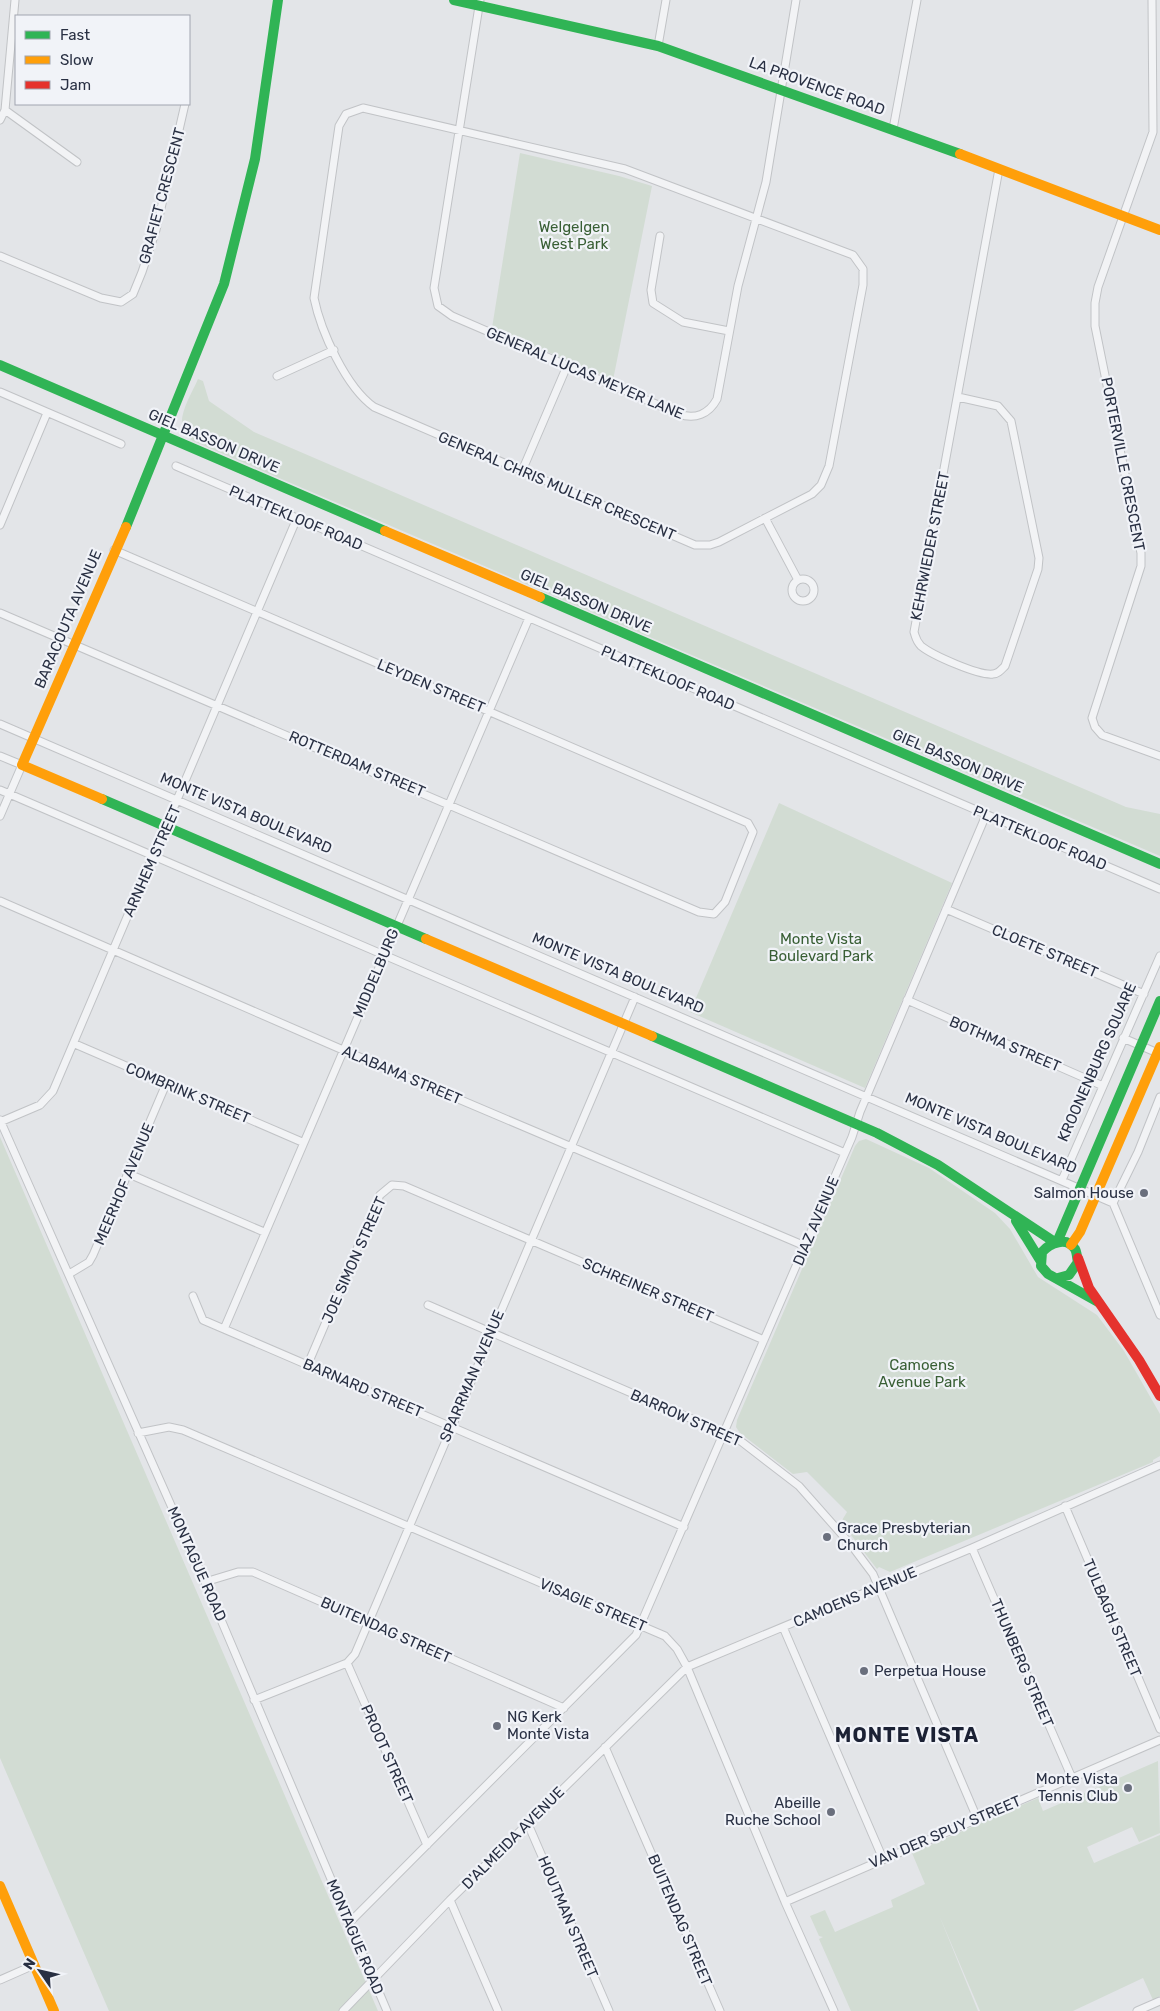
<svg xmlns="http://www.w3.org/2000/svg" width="1160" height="2011" font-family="Rubik,sans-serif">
	<rect width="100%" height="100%" fill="#e3e5e8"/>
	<path fill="#d2dcd3" d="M520,153l99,23 33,10 -39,194 -121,-52z
		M198,379l5,2 6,20 45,31 872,375 34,7v42l-967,-415c-24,-14 -3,-43 5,-62z
		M779,803l173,80 -87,205 -175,-76z
		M0,1137l378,874h-269l-109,-253z
		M866,1139l63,29 66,45 15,16 28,48 59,38 27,36 36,63v42l-7,4v2l-263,110 -11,-5 -2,2 -36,-47 6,-10 -40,-40 -14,2 -53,-41 -4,-6 1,-7 118,-274 4,-5z
		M1158,1761l2,72 -21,9 -7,-15 -45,20 7,16 66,-28v161l-7,4 -10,-22 -70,33h-93l-41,-96 39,96h-127l-32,-72 4,-2 -4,-1 -9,-20 15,-6 10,22 58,-25 -2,-7 34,-16 -13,-31 126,-55 5,13z"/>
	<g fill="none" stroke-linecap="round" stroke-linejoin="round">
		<defs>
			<path id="street" d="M480,0l-46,288 4,18 14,10 227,98c16,6 30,0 38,-15l21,-113 28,-104 30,-182
				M1152,0l1,132 -55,155 -3,16v23l46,227v13l-49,152 3,9 7,8 58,21
				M658,46l8,-46
				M363,108l262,61 228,86 10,14v16l-34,181 -8,19 -9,9 -93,48 -9,3h-15l-321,-138c-28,-20 -53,-75 -60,-109l25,-172 7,-12z
				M5,110l72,52
				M0,120l5,-10 10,-110
				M893,129l24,-129
				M660,236l-9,54 2,13 30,19 46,9
				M0,256l101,42 20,4 12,-8 9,-22 14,-42 29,-126
				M277,376l57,-26
				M0,392l121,52
				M958,397l40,9 13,15 28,137 -1,11 -33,97c-4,4 -7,8 -12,8 -14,2 -61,-19 -72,-28 -5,-5 -5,-8 -7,-14l85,-463
				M176,466l984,423
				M522,471l45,-105
				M765,518l33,62
				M0,525l47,-112
				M792 590a11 11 0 1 1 22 0a11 11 0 1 1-22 0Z
				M0,613l699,299 15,2 11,-12 28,-70 -5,-9 -634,-273
				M0,724l1113,479 47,112
				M0,756l22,9 -22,51
				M0,790l845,363
				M0,901l343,149 462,196
				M946,909l198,85
				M907,1000l196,86
				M1123,1038l37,16
				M75,1044l227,98
				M0,1120l205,462 182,429
				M0,1122l40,-17 13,-14 244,-573
				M129,1174l135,58
				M1062,1180l98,-224
				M1113,1203l25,-51 22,-55
				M69,1274l20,-12 4,-7 73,-171
				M193,1296l10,24 481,207
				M428,1305l310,134 61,47 53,60 21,28 104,244
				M224,1329l305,-711
				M308,1364l72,-169 12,-10 12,1 360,154
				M138,1433l31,-6 14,3 482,206 12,13 10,18 98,235 49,109
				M1065,1506l95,223
				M972,1548l100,230
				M205,1582l33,-10h15l311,136
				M783,1627l100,232
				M347,1663l80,182
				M254,1700l93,-37 8,-9 280,-657
				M605,1747l115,264
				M528,1824l81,187
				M450,1900l48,111
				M785,1902l375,-162
				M349,1923l287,-288 216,-498 8,-25 126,-297
				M0,1980l34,-15
				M343,2011l107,-111 237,-233 285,-119 188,-83
				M1137,2011l23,-10"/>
		</defs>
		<use href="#street" stroke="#c1c3c6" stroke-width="9"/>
		<use href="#street" stroke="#f2f3f5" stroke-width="7"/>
		<path stroke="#30b455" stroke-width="10" d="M454,0l204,46 302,108
			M0,365l385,166
			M126,527l98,-243 31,-125 23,-159
			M540,597l620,267
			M102,799l324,140
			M652,1036l225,97 61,32 115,76
			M1016,1221l24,39
			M1058,1240l102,-239
			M1058,1278l11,-3 9,-13c-1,-3 -1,-10 -3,-13 -8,-13 -25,-6 -33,3l-1,14 7,8 50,28"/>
		<path stroke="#ff9f0a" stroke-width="10" d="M960,154l200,76
			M385,531l155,66
			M102,799l-80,-34 104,-238
			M426,939l226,97
			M1071,1245l9,-13 80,-185
			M0,1886l54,125"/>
		<path stroke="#e5322d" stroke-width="10" d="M1078,1258l11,30 50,72 21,36"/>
	</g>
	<g fill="#6a6f7d" stroke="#f1f3f8" stroke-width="2">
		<circle cx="1144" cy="1193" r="5"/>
		<circle cx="827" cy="1537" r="5"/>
		<circle cx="864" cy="1671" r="5"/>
		<circle cx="497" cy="1726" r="5"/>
		<circle cx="1128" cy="1788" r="5"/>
		<circle cx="831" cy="1812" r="5"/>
	</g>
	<g text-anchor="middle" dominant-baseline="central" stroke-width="4.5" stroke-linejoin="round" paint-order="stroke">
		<g font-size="15" fill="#293043" stroke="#f1f3f8">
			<text transform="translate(817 86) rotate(20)">LA PROVENCE ROAD</text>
			<text transform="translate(162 196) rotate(-75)">GRAFIET CRESCENT</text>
			<text transform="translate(585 373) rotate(23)">GENERAL LUCAS MEYER LANE</text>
			<text transform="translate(214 441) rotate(23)">GIEL BASSON DRIVE</text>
			<text transform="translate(1123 464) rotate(79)">PORTERVILLE CRESCENT</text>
			<text transform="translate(557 486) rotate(23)">GENERAL CHRIS MULLER CRESCENT</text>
			<text transform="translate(296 518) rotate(23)">PLATTEKLOOF ROAD</text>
			<text transform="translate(930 546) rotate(-79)">KEHRWIEDER STREET</text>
			<text transform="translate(586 601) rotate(23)">GIEL BASSON DRIVE</text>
			<text transform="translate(68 619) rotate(-67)">BARACOUTA AVENUE</text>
			<text transform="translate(668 678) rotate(23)">PLATTEKLOOF ROAD</text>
			<text transform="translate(431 686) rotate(23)">LEYDEN STREET</text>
			<text transform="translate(958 761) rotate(23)">GIEL BASSON DRIVE</text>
			<text transform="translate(357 764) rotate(23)">ROTTERDAM STREET</text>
			<text transform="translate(246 813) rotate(23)">MONTE VISTA BOULEVARD</text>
			<text transform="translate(1040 838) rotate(23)">PLATTEKLOOF ROAD</text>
			<text transform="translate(152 861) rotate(-66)">ARNHEM STREET</text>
			<text transform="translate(1045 951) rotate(23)">CLOETE STREET</text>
			<text transform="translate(376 973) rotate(-67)">MIDDELBURG</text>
			<text transform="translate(618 973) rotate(23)">MONTE VISTA BOULEVARD</text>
			<text transform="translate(1005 1044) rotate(23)">BOTHMA STREET</text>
			<text transform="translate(1097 1062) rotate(-66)">KROONENBURG SQUARE</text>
			<text transform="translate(402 1075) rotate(23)">ALABAMA STREET</text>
			<text transform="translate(188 1093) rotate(23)">COMBRINK STREET</text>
			<text transform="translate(991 1133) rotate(23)">MONTE VISTA BOULEVARD</text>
			<text transform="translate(124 1184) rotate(-67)">MEERHOF AVENUE</text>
			<text transform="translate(816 1221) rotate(-67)">DIAZ AVENUE</text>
			<text transform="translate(354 1260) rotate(-66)">JOE SIMON STREET</text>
			<text transform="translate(648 1290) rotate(23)">SCHREINER STREET</text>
			<text transform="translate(472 1376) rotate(-67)">SPARRMAN AVENUE</text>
			<text transform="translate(363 1388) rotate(23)">BARNARD STREET</text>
			<text transform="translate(686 1418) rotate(24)">BARROW STREET</text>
			<text transform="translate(197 1564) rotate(66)">MONTAGUE ROAD</text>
			<text transform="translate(855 1597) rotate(-23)">CAMOENS AVENUE</text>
			<text transform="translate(593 1605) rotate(23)">VISAGIE STREET</text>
			<text transform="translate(1112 1618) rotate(67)">TULBAGH STREET</text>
			<text transform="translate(386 1630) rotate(24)">BUITENDAG STREET</text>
			<text transform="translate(1022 1663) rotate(67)">THUNBERG STREET</text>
			<text transform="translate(387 1754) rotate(66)">PROOT STREET</text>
			<text transform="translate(945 1832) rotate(-23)">VAN DER SPUY STREET</text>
			<text transform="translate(513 1838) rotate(-45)">D'ALMEIDA AVENUE</text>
			<text transform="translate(568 1917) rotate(67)">HOUTMAN STREET</text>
			<text transform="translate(680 1920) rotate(67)">BUITENDAG STREET</text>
			<text transform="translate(355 1937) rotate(67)">MONTAGUE ROAD</text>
		</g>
		<g font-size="15" fill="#395f35" stroke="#f1f3f8">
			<text x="574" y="227">Welgelgen<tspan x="574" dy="17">West Park</tspan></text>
			<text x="821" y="939">Monte Vista<tspan x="821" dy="17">Boulevard Park</tspan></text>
			<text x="922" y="1365">Camoens<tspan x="922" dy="17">Avenue Park</tspan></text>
		</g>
		<g font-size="15" fill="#293043" stroke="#f1f3f8" text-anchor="end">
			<text x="1134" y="1193">Salmon House</text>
			<text x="837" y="1528" text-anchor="start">Grace Presbyterian<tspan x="837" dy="17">Church</tspan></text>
			<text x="874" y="1671" text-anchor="start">Perpetua House</text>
			<text x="507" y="1717" text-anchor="start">NG Kerk<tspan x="507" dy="17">Monte Vista</tspan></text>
			<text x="1118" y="1779">Monte Vista<tspan x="1118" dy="17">Tennis Club</tspan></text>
			<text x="821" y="1803">Abeille<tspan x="821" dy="17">Ruche School</tspan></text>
		</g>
		<g font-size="20" font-weight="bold" letter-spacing="1" fill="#1b2134" stroke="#f1f3f8">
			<text x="907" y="1735">MONTE VISTA</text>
		</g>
	</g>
	<rect x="15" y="15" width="175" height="90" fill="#f1f3f8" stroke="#a1a5b0"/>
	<rect x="25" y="31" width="25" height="8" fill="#30b455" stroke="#a1a5b0"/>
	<text x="60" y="40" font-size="15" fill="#293043">Fast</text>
	<rect x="25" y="56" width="25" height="8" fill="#ff9f0a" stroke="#a1a5b0"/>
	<text x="60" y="65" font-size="15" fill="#293043">Slow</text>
	<rect x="25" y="81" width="25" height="8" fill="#e5322d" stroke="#a1a5b0"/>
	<text x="60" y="90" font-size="15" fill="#293043">Jam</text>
	<g transform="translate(40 1971) rotate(304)" stroke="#f1f3f8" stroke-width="4" paint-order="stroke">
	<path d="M0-4L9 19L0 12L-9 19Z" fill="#293043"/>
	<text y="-8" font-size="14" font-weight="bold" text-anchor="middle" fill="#293043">N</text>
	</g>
</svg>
